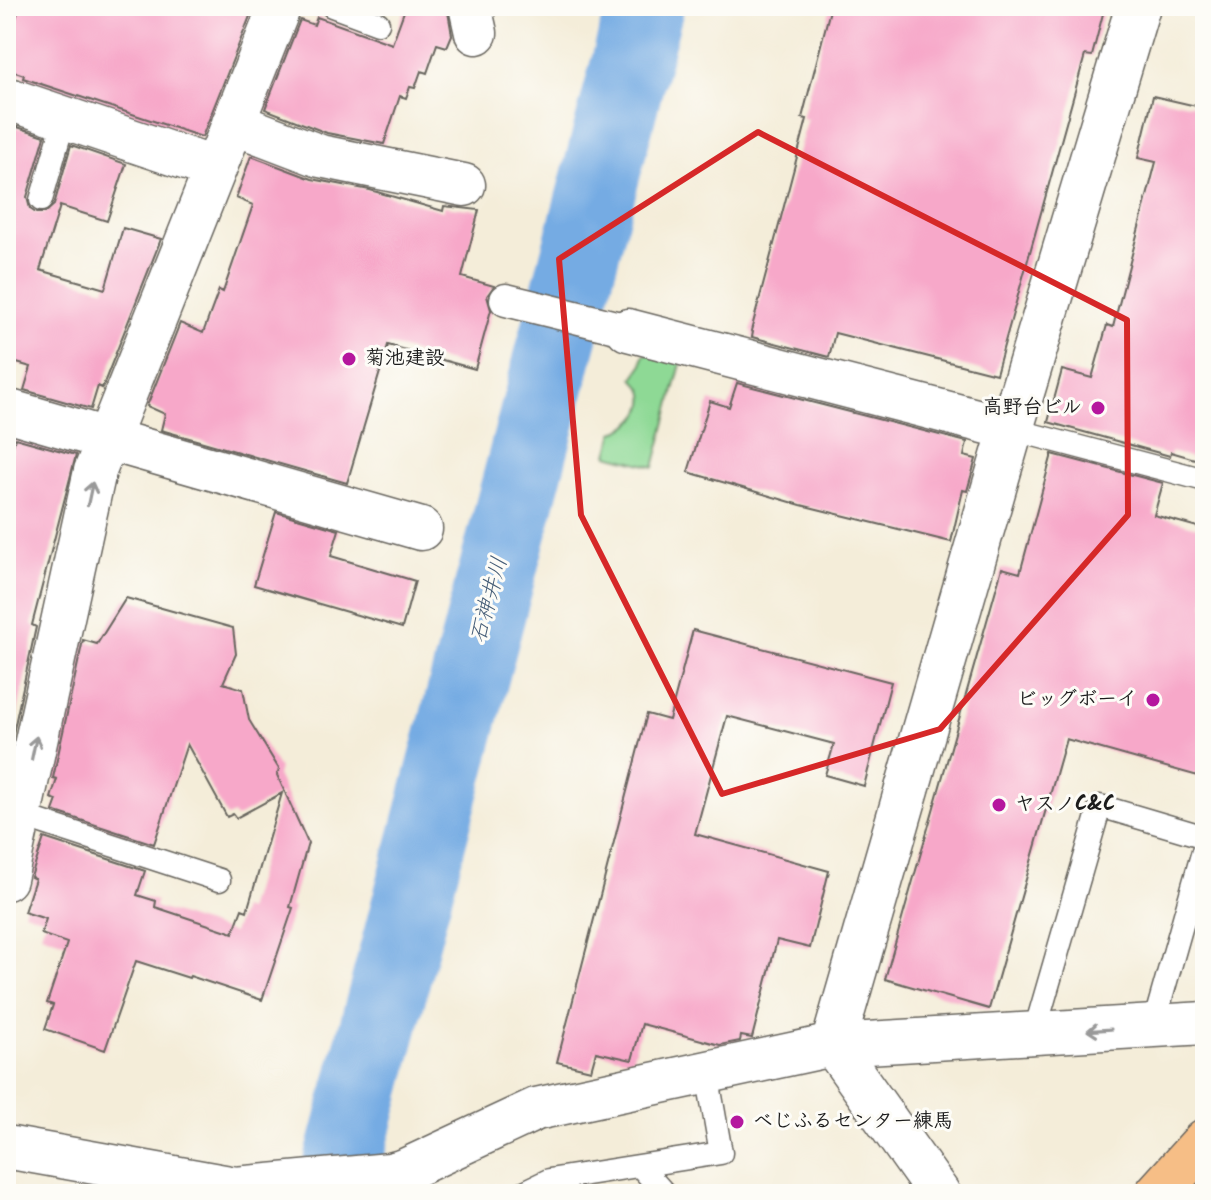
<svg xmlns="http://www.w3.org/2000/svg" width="1211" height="1200" font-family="Kalam,'Klee One',sans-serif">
	<rect width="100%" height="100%" fill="#fdfcf7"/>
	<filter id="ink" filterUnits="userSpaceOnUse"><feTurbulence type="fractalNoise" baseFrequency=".0125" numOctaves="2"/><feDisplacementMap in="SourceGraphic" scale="16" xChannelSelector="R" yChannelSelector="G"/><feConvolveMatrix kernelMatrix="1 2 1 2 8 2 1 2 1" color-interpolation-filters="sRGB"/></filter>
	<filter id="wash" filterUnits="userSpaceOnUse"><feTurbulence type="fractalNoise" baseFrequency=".006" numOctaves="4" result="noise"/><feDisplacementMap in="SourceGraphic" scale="32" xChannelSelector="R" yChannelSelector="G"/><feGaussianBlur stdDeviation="1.8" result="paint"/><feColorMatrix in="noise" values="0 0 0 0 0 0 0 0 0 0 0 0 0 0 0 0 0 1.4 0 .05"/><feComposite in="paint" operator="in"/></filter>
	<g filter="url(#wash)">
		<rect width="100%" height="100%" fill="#f4edd9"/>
		<path fill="#8ed995" stroke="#557a58" stroke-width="2" d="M650,352l32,8 -28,107 -46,-12 6,-23c15,-4 34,-20 30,-38 -1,-7 -8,-11 -11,-16l9,-13 1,-9z"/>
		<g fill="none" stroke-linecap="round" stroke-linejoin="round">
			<path stroke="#74abe3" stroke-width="78" d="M335,1194l310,-1188"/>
		</g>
		<g id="blocks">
			<path fill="#f7a8c9" d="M20,6h234l-52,131 -179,-59 1,-3 -18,-6v-21z
				M406,6h41l5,29 -5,12 -10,-3 -10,29 -6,-2 -6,17 -5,-1 -4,11 -6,-2 -16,48 -57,-11 -62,-24 35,-89 14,5 3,-8 75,27z
				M831,6h274l-13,50 -7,-1 -89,319 -161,-41 -6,24 -77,-20 1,-5 -2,-1 56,-212 -5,-1z
				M1153,96l52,12v354l-34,-10 -1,4 -122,-34 14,-52 30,8 15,-53 6,2 43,-165 -18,-4z
				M8,124l37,12 -18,61 3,12 6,4h9l9,-8 17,-60 55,19 -19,57 -47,-15 -20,64 65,19 18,-61 38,11 -59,149 -4,-2 -7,23 -67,-19 7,-23 -25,-7z
				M251,156l61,23 58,11 73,21 1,-5 35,4 -17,67 32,9 -7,10 4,14 -16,59 -87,-24 -41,138 -186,-53 4,-16 -18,-8 33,-83 23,10 16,-43 4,2 30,-87 -17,-7z
				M737,383l230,59 -3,14 12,3 -9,32 -4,-1 -12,52 -150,-37 -113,-33 22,-71 19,6z
				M15,438l61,17 -44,170 4,2 -30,139v-293z
				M1052,454l111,29 -9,32 51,14v249l-139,-39 -77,270 -104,-30 117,-411 18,5z
				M276,512l63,18 -8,26 84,25 -13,47 -148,-43z
				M126,598l107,30 3,26 -13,29 20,6 6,31 30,49 -2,6 31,68 -18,64 3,1 -31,92 -72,-24 -1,2 -53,-17 -31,89 -60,-21 8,-24 -6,-2 20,-60 -26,-9 5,-15 -22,-7 11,-33 -4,-2 13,-39 101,33 -8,24 19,6 -1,6 78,26 9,-24 5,2 35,-118 -46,25 -3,-4 -6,3 -40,-73 -33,100 -101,-33 4,-11 -6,-2 6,-19 -4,-1 30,-138 14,4z
				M693,630l198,52 -27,104 -39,-11 9,-31 -107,-28 -32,118 134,37 -19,77 -33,-8 -25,98 -11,-2 -1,5 -20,4 -78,-21 -10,36 -36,-8 -5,18 -34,-8 90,-348 22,6z"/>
		</g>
	</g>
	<g filter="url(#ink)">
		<use href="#blocks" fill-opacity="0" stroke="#68655e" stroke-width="2"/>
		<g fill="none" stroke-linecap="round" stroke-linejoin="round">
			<defs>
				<path id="service" d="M332,6l46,17
					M41,200l24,-83
					M1011,429l194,51
					M20,815l199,65
					M1153,1027l52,-183
					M1034,1034l66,-228 105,31
					M640,1166l25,28
					M520,1194l29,-14 172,-27 -14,-80"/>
				<path id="pedestrian" d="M506,300l122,30"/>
				<path id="minor" d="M470,6l6,27
					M6,98l208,70
					M233,123l87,33 144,29
					M628,330l383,99
					M6,410l415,119
					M6,879l89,-408 185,-465
					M833,1045l106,149
					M6,1147l229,41 155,-14 15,-4 131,-61 297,-64 372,-22"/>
				<path id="tertiary" d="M833,1045l178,-616 127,-423"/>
				<path id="primary" d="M1157,1194l48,-53"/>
			</defs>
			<use href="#service" stroke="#68655e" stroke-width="25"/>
			<use href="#pedestrian" stroke="#68655e" stroke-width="35"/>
			<use href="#minor" stroke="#68655e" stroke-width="45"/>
			<use href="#tertiary" stroke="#68655e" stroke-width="47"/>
			<use href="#primary" stroke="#68655e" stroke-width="47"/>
			<use href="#service" stroke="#fff" stroke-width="22"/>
			<use href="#pedestrian" stroke="#fff" stroke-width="32"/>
			<use href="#minor" stroke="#fff" stroke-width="42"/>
			<use href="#tertiary" stroke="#fff" stroke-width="44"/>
			<use href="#primary" stroke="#f6be86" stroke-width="44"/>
		</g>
		<defs><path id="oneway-shaft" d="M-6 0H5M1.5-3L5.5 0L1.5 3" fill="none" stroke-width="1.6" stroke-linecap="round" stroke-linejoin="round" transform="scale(2)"/></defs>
		<g stroke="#999">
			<use href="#oneway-shaft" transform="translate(90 494) rotate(-78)"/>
			<use href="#oneway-shaft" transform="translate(34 748) rotate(-78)"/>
			<use href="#oneway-shaft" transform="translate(1099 1030) rotate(176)"/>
		</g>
	</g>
	<path fill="none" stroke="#d62828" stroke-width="6" stroke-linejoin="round" d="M758,132l369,188 1,195 -188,214 -218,65 -141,-279 -22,-256z"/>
	<g fill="#b5179e" stroke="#fdfcf7" stroke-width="3">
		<circle cx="349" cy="359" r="8"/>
		<circle cx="1098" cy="408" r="8"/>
		<circle cx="1153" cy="700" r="8"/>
		<circle cx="999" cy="805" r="8"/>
		<circle cx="737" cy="1122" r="8"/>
	</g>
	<g text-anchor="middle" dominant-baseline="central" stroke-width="6" stroke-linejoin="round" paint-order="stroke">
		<g font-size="20" font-weight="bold" fill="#1c1c1c" stroke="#fdfcf7" text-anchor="start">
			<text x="365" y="359">菊池建設</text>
			<text x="1082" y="408" text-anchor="end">高野台ビル</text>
			<text x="1137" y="700" text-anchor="end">ビッグボーイ</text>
			<text x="1015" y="805">ヤスノC&amp;C</text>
			<text x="753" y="1122">べじふるセンター練馬</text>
		</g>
		<g font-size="22" font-style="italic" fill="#445c76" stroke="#fdfcf7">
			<text transform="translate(490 600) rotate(-75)">石神井川</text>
		</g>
	</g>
	<rect width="1211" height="1200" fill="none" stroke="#fdfcf7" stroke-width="32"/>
</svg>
